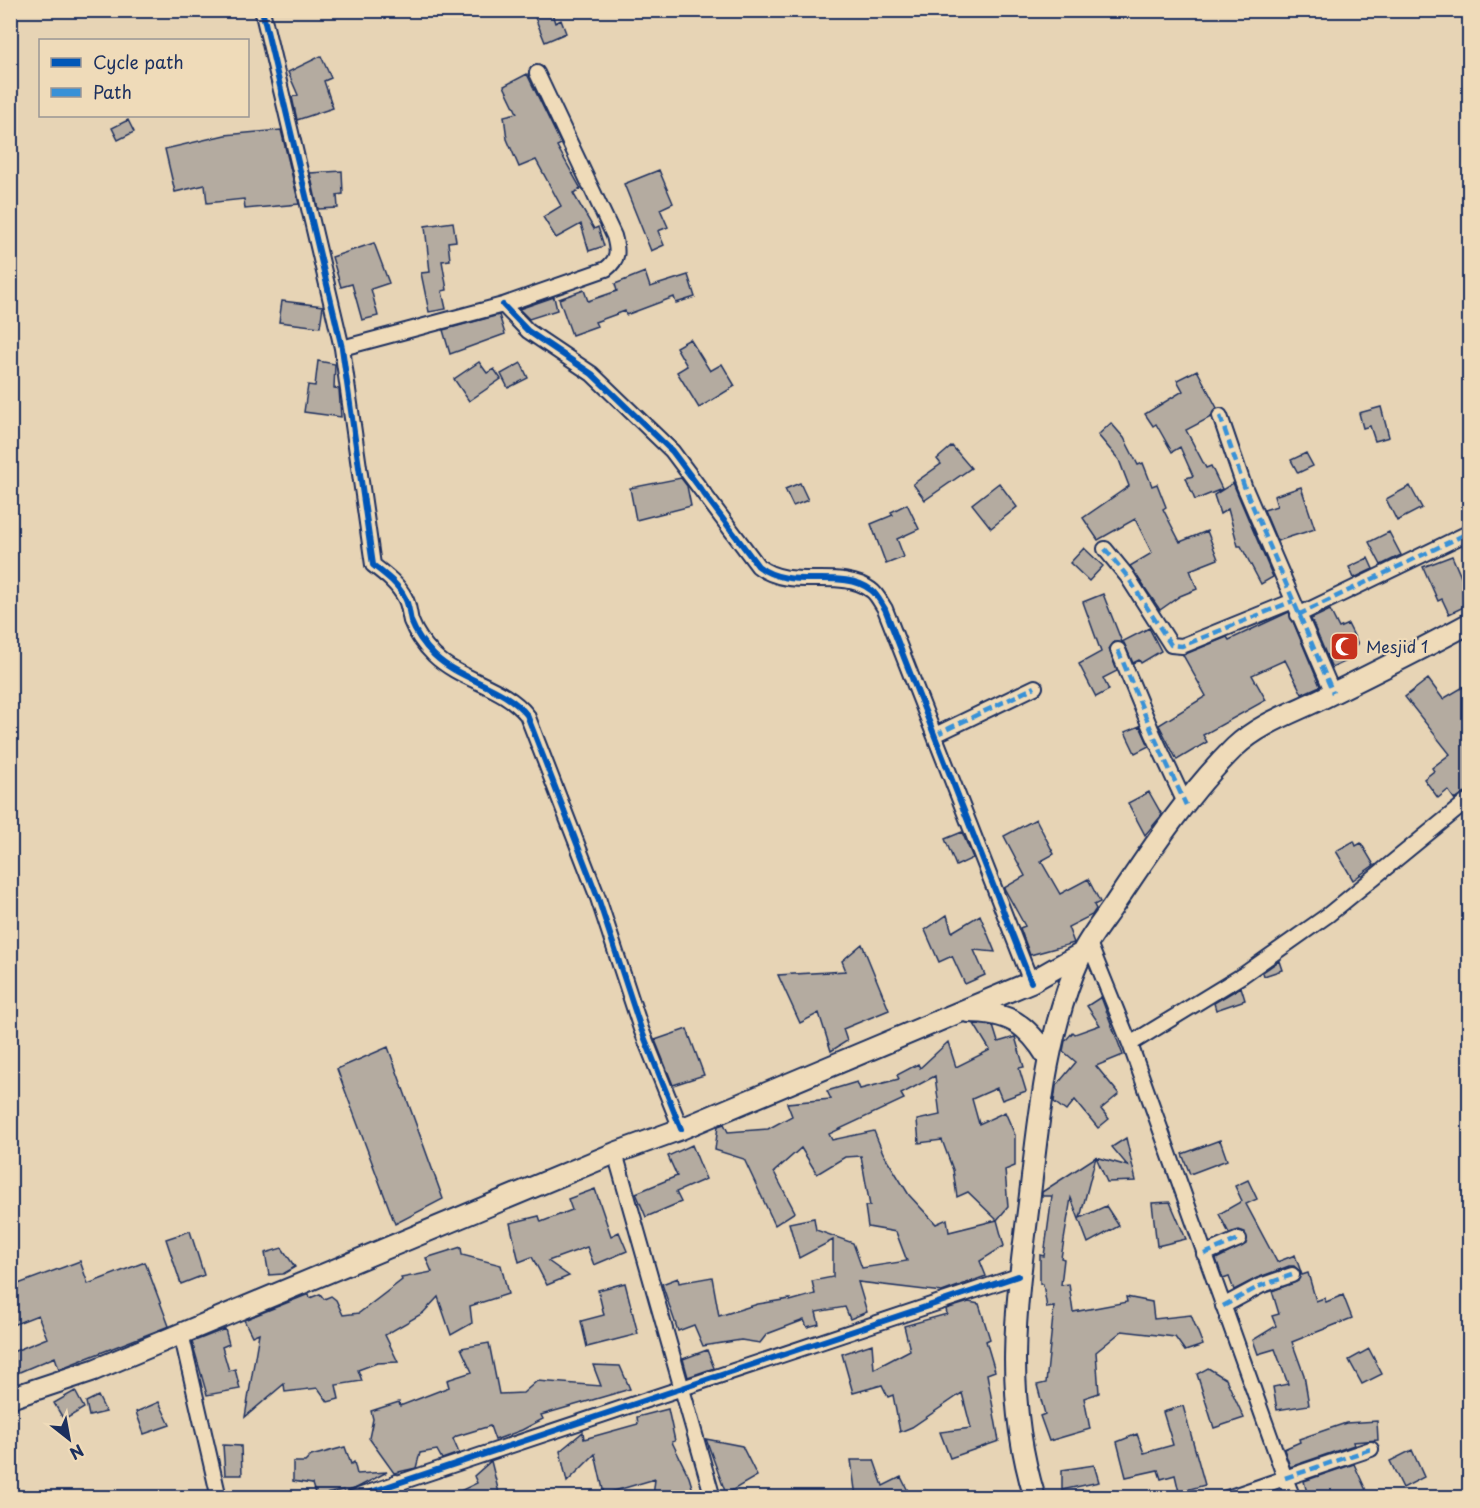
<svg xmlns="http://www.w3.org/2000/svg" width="1480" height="1508" font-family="'Playpen Sans',sans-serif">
	<rect width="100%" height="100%" fill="#e7d4b5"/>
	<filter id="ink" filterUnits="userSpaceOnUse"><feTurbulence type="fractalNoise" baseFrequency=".0167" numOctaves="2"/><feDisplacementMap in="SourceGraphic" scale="12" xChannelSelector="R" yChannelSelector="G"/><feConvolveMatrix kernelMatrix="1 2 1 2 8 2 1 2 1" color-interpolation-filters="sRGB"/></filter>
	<g filter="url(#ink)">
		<path fill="#b4aba0" stroke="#1b2f5e" stroke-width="1.5" fill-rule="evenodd" d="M532,10h19l4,13 6,-3 5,13 -21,9z
			M321,56l10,22 -7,3 9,27 -36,12 -5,-23 6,-2 -10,-23z
			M527,74l34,70 -4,2 24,43 -8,4 21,36 4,-2 6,19 -15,5 -8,-27 -25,14 -13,-21 18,-11 -25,-46 -17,7 -12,-28 -3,-23 13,-3 -13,-27z
			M128,120l6,12 -16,8 -6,-12z
			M281,130l18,74 -54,5 -1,-10 -37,4 -2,-18 -30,7 -10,-43 60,-14z
			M659,170l14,33 -13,6 8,18 -10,4 6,14 -13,6 -27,-67z
			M342,171l1,23 -6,1 1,13 -20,1 -8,-36z
			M453,222l3,19 -8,1 2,18 -8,1 5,29 -5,1 4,18 -17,3 -8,-39 9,-1 -5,-46z
			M374,243l15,40 -18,6 7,27 -16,4 -10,-36 -11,3 -9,-30z
			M645,272l5,15 38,-12 7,22 -19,6 -2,-6 -48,18 -1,-4 -30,11 2,4 -25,9 -13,-36 25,-9 4,11 29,-10 -2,-7z
			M554,297l3,13 -28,9 -10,-10z
			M282,301l41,5 -3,21 -41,-5z
			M499,315l6,19 -55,20 -7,-24z
			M690,339l20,32 12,-7 13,22 -36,22 -22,-36 10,-6 -11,-19z
			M318,361l17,3 -1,24 5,1 2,28 -37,-5 4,-27 7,1z
			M479,362l8,11 7,-4 7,10 -32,22 -15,-22z
			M521,363l7,15 -20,10 -7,-14z
			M1197,370l20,38 -6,9 -25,13 20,38 5,-2 11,23 -27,11 -9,-22 7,-2 -13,-29 -8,5 -16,-28 -3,2 -8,-12 38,-23 -6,-11z
			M1381,407l8,30 -14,4 -5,-15 -7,2 -4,-15z
			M1111,423l13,15 14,27 5,-2 9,23 5,-2 9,23 -3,2 17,33 27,-11 11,28 -28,11 7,19 -17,7 -20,14 -30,-44 22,-13 -17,-34 -37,21 -15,-22 46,-32 -10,-26 -21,-25z
			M952,446l19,22 -46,32 -12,-16 28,-20 -4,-5z
			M1306,453l7,13 -15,7 -7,-13z
			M681,478l6,8 4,20 -55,14 -6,-32z
			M800,483l8,17 -15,6 -8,-17z
			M999,483l18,24 -26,21 -19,-24z
			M1233,483l40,94 -12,7 -20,-38h-3l-10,-37 -8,5 -6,-19z
			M1410,486l12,22 -25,13 -11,-22z
			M1301,487l14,42 -38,12 -13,-31 13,-4 -3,-10z
			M907,504l12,25 -22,10 7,18 -18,7 -15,-40 22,-9 -2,-3z
			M1389,532l12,23 -20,10 -12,-23z
			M1084,548l19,18 -14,15 -19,-18z
			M1452,556l18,42v6l-21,10 -7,-15 -4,2 -15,-34z
			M1368,558l5,11 -19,9 -5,-11z
			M1103,594l19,48 27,-14 12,23 -20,12 -2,-3 -6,3 -9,-20 -10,-1 -5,7 8,22 -14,7 6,12 -13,7 -17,-33 22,-12 -18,-50z
			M1330,610l9,18 9,-4 10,20 -8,4 5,9 -23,11 -21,-49z
			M1289,612l31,74 -18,8 -17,-34 -33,15 14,25 -63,35 4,7 -30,18 -18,-35 47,-29 -23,-41 44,-18 2,3z
			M1428,679l15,20 27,-16v107l-15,10 -7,-10 -10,8 -14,-19 10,-8 -2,-3 18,-14 -45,-57z
			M1140,726l9,20 -14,7 -10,-21z
			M1149,792l13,23 -17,20 -17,-32z
			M1036,819l18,35 -13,7 19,33 28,-15 12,23 -6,3 2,4 -4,6 -24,12 6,16 -44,12 -10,-27 5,-2 -21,-38 21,-12 -21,-40z
			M962,832l11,26 -17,8 -11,-27z
			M1354,841l2,5 5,-3 13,22 -21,15 -17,-29z
			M947,915l5,17 28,-17 15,37 -21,-2 11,25 -20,9 -13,-28 -13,6 -14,-32z
			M862,944l27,66 -46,19 4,12 -16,10 -12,-38 -19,10 -22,-48 68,-4 -4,-10z
			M1279,961l3,9 -18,6 -1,-4z
			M1241,987l4,13 -29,10 -2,-7z
			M1101,997l22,58 -27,11 23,28 -18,15 8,10 -11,9 -23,-28 -9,11 -12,-9 2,-16 20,-24 -13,-11 2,-10 8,-9 2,2 25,-9 -13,-19z
			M974,1024l19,2 5,16 17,-5 9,30 -5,1 7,23 -24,9 -5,-12 -25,11 7,25 26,-12 10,23v31l-10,4 3,37 -11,13 7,26 -24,15 6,15 -44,16 -84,-10 9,30 -17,7 -5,-12 -29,5 3,12 -12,3 -3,-7 -37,14 -7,9 -19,-3 -38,6 -9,-21 -16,6 -16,-47 16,-6 1,5 33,-6 7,39 39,-12 32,-5v2l25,-7 -3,-13 21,-4v-37l-34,18 -10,-35 25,-5 2,12 37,13 9,25 45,-7 -11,-29 -28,-5 -3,-21h5l-9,-50 -16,1 -28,17 -16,-26 -27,24 21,40 -20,13 -31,-66 -29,-9 3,-24 6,-2 4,8 40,-3 24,-13 -5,-13 44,-4 -4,-8 30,-9 3,7 39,-10 -2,-4 21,-11 2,4 28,-26 8,25 34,-17zM935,1076l5,39 -23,5 2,23 23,-3 11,30 4,27 11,-5 29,28 -48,12 -2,-13 -11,5 -27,-29 -26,-42 -9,-22 -42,9 -3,-6 75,-35 -3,-5z
			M687,1029l17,46 -31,10 -18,-45z
			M388,1047l55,152 -48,25 -58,-155z
			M1126,1138l10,43 -29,1 -11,-25 32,9 -16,-19z
			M1220,1140l7,20 -37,14 -8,-20z
			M692,1145l14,34 -30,13 5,10 -35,15 -10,-24 41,-17 -9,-20z
			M1096,1157l-16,61 26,-12 13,20 -31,17 -17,-45 -10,60 3,1 -3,26 8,-1 4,28 54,-10 -1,-5 26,5 2,17 37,-4 12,30 -18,6 -10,-14 -53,-6 -26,21 3,41 -15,5 6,31 -41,12 -9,-25 5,-2 -8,-29 9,-2 8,-76 -7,1 -4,-24h-3v-29l4,1 8,-60h-10v-4z
			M1248,1180l9,19 -11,5 31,58 18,-7 7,20 6,-2 8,28 8,-3 2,4 17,-7 9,23 -60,24 12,33 5,30 -32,5 -4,-23 15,-3 -13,-35 -17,5 -5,-14 23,-14 -4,-10 7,-2 -7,-23 26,-10 2,-9 -6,-6h-5l-32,12 -23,12 -5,-13 -6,2 -7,-20 30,-15 -1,-12 -6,-2 -10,3 -10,-19 23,-13 -7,-15z
			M595,1189l16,47 8,-4 8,19 -33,14 -7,-18 -39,14 21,15 -22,9 -15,-28 -13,5 -9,-39 29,-7 2,6 31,-12 -4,-11z
			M1170,1202l16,37 -29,7 -5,-43z
			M190,1231l14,44 -23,9 -15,-45z
			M461,1247l1,8 39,10 7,29 -38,12 2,17 -21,12 -13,-38 -15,16 -38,22 13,27 -21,1 -19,7 4,11 -26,4 3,14 -11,3 -10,-14 -33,4 -1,-8 -39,33 14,-84 -7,3 -8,-16 65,-26 1,4 10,-4 4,5 7,-3 5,4 7,15 16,-2 43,-33 -1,-2 31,-6 -6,-14z
			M282,1248l13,19 -12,7 -14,1 -4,-22z
			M80,1261l8,23 57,-22 24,64 -110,43 -4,-12 -45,19v-23l37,-15 -9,-23 -28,11v-39z
			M625,1283l13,51 -51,13 -6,-26 23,-6 -6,-25z
			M969,1302l10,2 11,35 -4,2 9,30 -8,3 12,67 -49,17 -10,-26 31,-4 -9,-35 -50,34 -12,5 -7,-37 -5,2 -6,-12 -29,8 -11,-39 30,-10 2,25 36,-19 -6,-24 43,-12 -1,-5z
			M225,1329l4,15 -7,3 7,24 6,-2 5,20 -33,6 -15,-53z
			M489,1343l10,51 24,-1 14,-12 64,5 -8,-21 27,1 10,23 -89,26 2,4 -21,11 -27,10 -5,-14 -33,10 -4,3 6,14 -17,6 -5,-9 -17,3 -4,15 -22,5 -25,-35 4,-19 -2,-8 28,-9 1,4 49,-19 -2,-7 25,-8 -11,-24z
			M1369,1349l13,25 -20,10 -13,-24z
			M707,1350l7,18 -26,9 -5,-18z
			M1208,1368l18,11 18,39 -30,10 -17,-54z
			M75,1391l9,17 -20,12 -10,-17z
			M98,1396l8,16 -17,4 -3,-14z
			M159,1402l11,23 -26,9 -8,-22z
			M1183,1406l22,79 -26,7 -4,-17 -14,4 -3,-9 -32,7 -9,-35 20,-8 7,19 29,-8 -10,-33z
			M668,1409l7,32 -3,1 17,35 6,20h-42l2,-18 -51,15 -9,-40 -28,28 -7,-31 23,-19 1,7 54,-15 -1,-7z
			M1377,1421l1,19 -25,2 1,3 -64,22 -6,-18 16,-7 -1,-3 47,-16z
			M706,1439l36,7 15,30 -31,18z
			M223,1445l18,1 1,29h-17z
			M345,1447l6,17 3,-2 3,12 30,-2 -42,22 -2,-4 -27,6 -4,-12 -19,-3v-19h12l6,-6z
			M1412,1450l12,27 -21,11 -13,-27z
			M851,1460h23l9,26 18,-9 10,20h-55z
			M491,1461l9,36h-52l29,-14 -3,-7z
			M1354,1464l15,33h-61l-4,-16z
			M1094,1465l5,17 -37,8v-20z"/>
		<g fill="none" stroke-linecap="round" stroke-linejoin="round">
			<defs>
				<path id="minor" d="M262,10l80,338 31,217c13,10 25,19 32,33 4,7 4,15 6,23 5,13 13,24 23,34 27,26 70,31 93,60l71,183 43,131 40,100
					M503,305l25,26 64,43 80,77 86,115c32,26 83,1 113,24 6,4 10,13 14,19l146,373
					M342,348l161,-43 103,-36c13,-10 12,-18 8,-33l-77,-163
					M1220,416l24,70 89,207
					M1105,549l22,27 44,69 11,1 111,-45
					M1298,615l172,-83
					M1118,650l35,84 33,71
					M935,735l100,-48
					M1089,943l41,101 155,434 -58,20
					M1130,1044l113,-69 85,-60 142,-116
					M615,1153l98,345
					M1204,1254l35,-15
					M1223,1306l37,-20 32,-11
					M181,1333l38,165
					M396,1482l4,16
					M353,1498l665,-222
					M1293,1498l-8,-20 86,-29"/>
				<path id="secondary" d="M968,1012c41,0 59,12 80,46
					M10,1398l84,-28 521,-217 66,-24 350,-147 51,-29
					M1035,1498c-32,-103 -19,-192 -6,-295 10,-84 17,-170 52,-248 8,-17 22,-34 33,-50 36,-54 75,-113 121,-158 25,-24 60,-35 90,-50 49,-24 97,-48 145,-74"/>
			</defs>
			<use href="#minor" stroke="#1b2f5e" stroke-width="18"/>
			<use href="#secondary" stroke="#1b2f5e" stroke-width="24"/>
			<use href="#minor" stroke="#efdbb9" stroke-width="14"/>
			<use href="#secondary" stroke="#efdbb9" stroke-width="20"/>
			<path stroke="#3891d7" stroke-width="4.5" stroke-dasharray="9 4.5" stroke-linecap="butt" d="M1220,416l24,70 89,207
				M1105,549l22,27 44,69 11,1 111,-45
				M1298,615l172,-83
				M1118,650l35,84 33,71
				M935,735l100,-48
				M1204,1254l35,-15
				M1223,1306l37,-20 32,-11
				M1285,1478l86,-29
				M396,1482l4,16"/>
			<defs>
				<path id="cycleway" d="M262,10l80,338 31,217c13,10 25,19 32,33 4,7 4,15 6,23 5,13 13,24 23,34 27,26 70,31 93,60l71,183 43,131 40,100
					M503,305l25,26 64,43 80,77 86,115c32,26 83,1 113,24 6,4 10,13 14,19l146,373
					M353,1498l665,-222"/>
			</defs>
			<use href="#cycleway" stroke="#efdbb9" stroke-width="10"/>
			<use href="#cycleway" stroke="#0057b8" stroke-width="6"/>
		</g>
	</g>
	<defs>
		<symbol id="mosque-square" viewBox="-11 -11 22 22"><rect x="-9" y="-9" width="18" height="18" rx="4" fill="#c8321e" stroke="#efdbb9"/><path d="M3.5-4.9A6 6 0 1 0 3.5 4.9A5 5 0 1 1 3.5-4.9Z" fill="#fff"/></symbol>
	</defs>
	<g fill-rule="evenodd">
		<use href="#mosque-square" x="1328" y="630" width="33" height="33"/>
	</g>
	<g text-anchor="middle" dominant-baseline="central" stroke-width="4.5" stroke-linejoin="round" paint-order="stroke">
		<g font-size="16" fill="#1b2f5e" stroke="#efdbb9" text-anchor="start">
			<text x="1366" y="646">Mesjid 1</text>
		</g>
	</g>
	<rect width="1480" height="1508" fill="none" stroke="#efdbb9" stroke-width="36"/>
	<rect x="18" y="18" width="1444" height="1472" fill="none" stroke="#1b2f5e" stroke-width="2" filter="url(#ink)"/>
	<rect x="39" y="39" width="210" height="78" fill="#efdbb9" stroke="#9a9695" stroke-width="1.5"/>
	<rect x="51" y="58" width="30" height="9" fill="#0057b8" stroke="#9a9695" stroke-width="1.5"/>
	<text x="93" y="69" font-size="18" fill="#1b2f5e">Cycle path</text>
	<rect x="51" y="88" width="30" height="9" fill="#3891d7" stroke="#9a9695" stroke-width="1.5"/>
	<text x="93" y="99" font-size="18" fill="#1b2f5e">Path</text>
	<g transform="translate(69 1439) rotate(149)" stroke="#efdbb9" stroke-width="4.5" paint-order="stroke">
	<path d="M0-4.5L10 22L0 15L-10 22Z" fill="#1b2f5e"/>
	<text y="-9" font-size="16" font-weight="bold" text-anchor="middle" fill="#1b2f5e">N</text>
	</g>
</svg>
